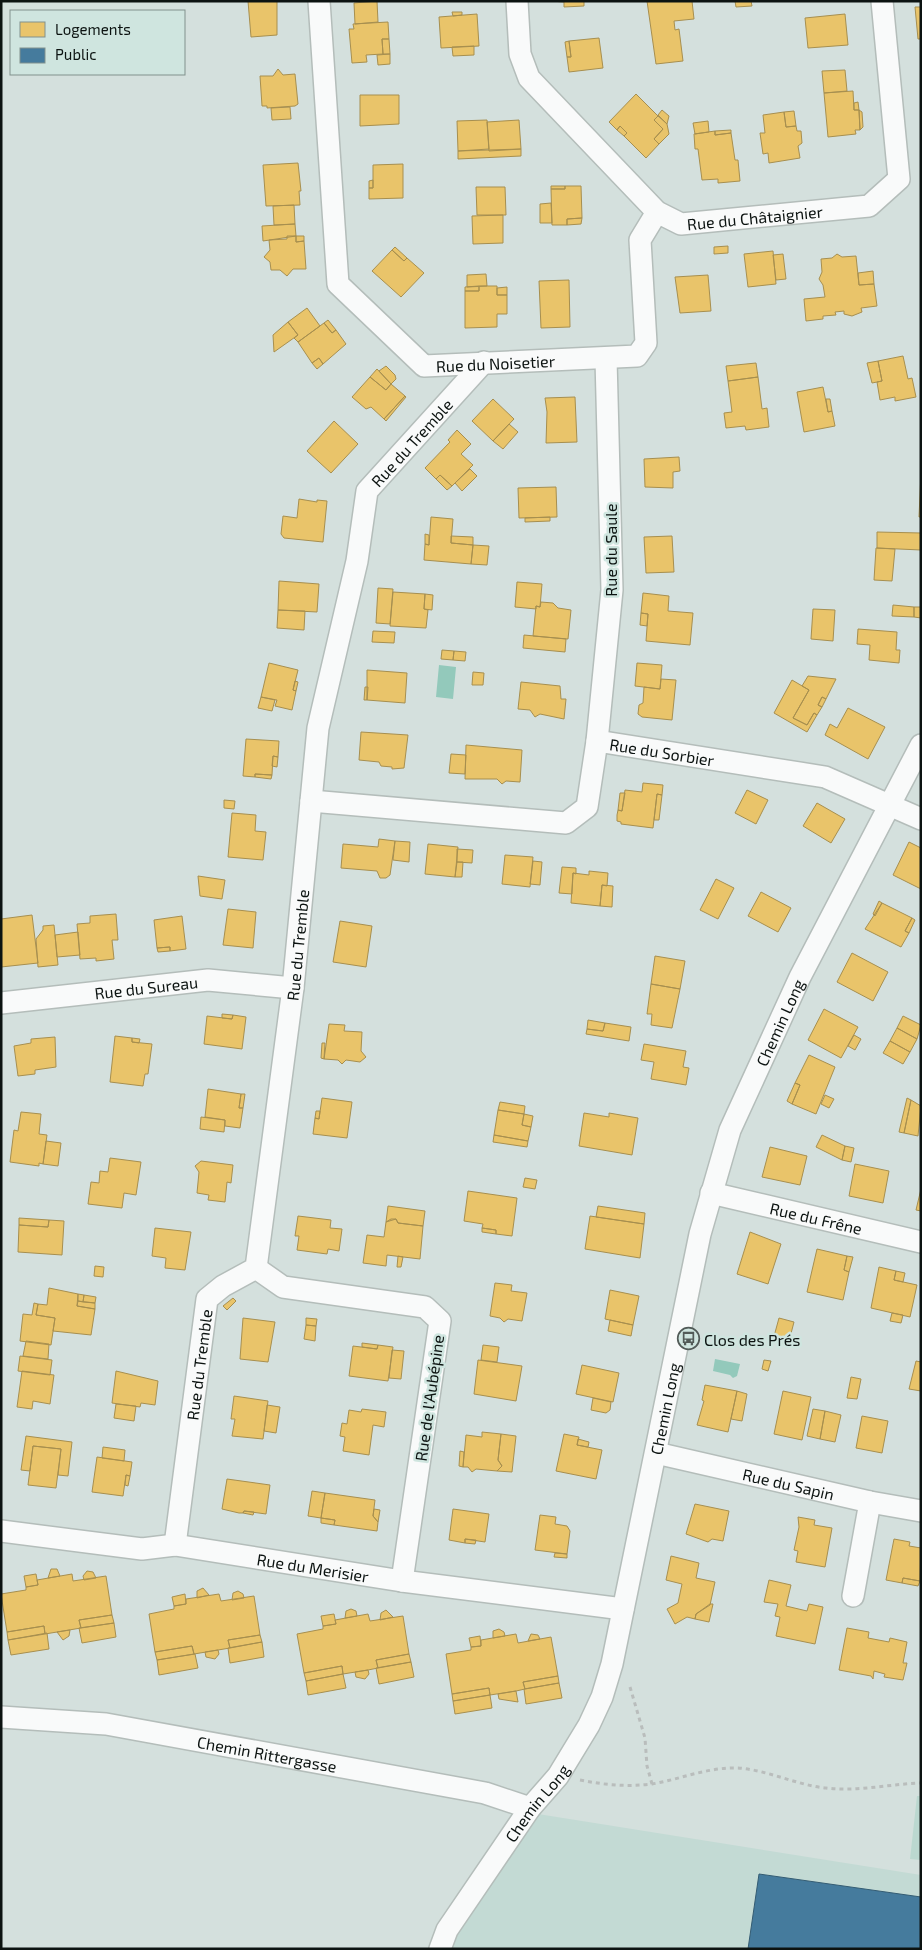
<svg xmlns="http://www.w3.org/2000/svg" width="922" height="1950" font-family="'Exo 2',sans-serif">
	<rect width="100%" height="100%" fill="#d4e0dd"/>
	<path fill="#c3dad4" d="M538,1814l383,61v74h-492l11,-25z"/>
	<path fill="#bbd8d0" d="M917,1796h4v64l-11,-1z"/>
	<path fill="#93c9bb" d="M439,665l17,2 -3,32 -17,-2z
		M715,1359l25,5 -3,12 -4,2 -3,-3 -17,-4z"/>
	<path fill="#e9c46a" stroke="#a78f4f" d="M248,1h29v34l-26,2z
		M377,1l1,21 -23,2 -1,-21z
		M551,1h33v5l-20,1v-5z
		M647,1h45l2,18 -20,2 1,9 4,-1 4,32 -27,3z
		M735,1h16l1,5 -16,1z
		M915,7h6v32h-3z
		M452,12h10v3l-9,1z
		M477,14l2,32 -38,2 -2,-31z
		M845,14l3,31 -40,3 -3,-30z
		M388,22l1,17h-7l1,15 -17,1 1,7 -15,1 -3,-34h5l-1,-5z
		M599,38l4,30 -34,4 -2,-15h4l-2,-16z
		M382,39h7l1,15h-7z
		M569,41l2,16h-4l-2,-15z
		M474,46v9l-21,1 -1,-9z
		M390,54v10l-12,1 -1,-10z
		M278,69l5,6 12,-1 3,30 -3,2 -28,2v-2h-5l-2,-30h13z
		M845,70l2,21 -23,2 -2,-22z
		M853,91l1,19h5l1,20h-5l1,4 -28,3 -4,-44z
		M636,94l22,22 -4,4 9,9 -9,10 5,5 -13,14 -22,-22 3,-3 -7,-7 -3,4 -8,-8z
		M360,95h39v29l-39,2z
		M858,102l1,8h-5v-7z
		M290,107l1,12 -19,1 -1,-12z
		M662,110l7,6 -2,8 -9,-9z
		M859,110l3,2 1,15 -3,3z
		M794,111l2,15 -10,1 -2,-15z
		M784,112l2,15 10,-1 1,5h4l1,12 -4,3 2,12 -31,5 -1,-10 -5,1 -3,-21h5l-2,-18z
		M658,116l9,8 2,10 -10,10 -5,-5 9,-10 -9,-9z
		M487,120l2,29 -31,2 -1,-30z
		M519,120l2,29 -32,2 -2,-29z
		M708,121l1,11 -14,2 -2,-11z
		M620,126l7,7 -3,3 -7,-6z
		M731,130v3l-16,2v-4z
		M715,131v4l16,-2 4,27h3l2,21 -22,2v-4l-16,1 -4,-31h-3l-1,-15z
		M521,149v7l-63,3v-8z
		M298,163l3,28h-2l1,14 -34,1 -3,-41z
		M403,164v34l-34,1v-11h4v-23z
		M373,180v8h-4v-7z
		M551,186h14v3h-14z
		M565,186h16l1,32 -15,1v6h-15l-1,-36h14z
		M476,187h29l1,28h-29z
		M551,203l1,20h-12v-19z
		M294,205l1,19 -21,1 -1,-19z
		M503,215v28l-30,1 -1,-28z
		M582,218l-1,6 -14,1v-6z
		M295,224l1,12 -33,5 -1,-15z
		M287,236h9v6l8,-1 2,28h-13l-6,7 -7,-6h-9l-1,-8 -6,-5 6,-7 -1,-10 18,-1z
		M296,236h8v5l-8,1z
		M728,246v7l-14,1v-7z
		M395,247l12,11 -3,3 -12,-11z
		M392,250l12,11 3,-3 17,15 -23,24 -29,-26z
		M773,251l3,33 -28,3 -4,-33z
		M783,254l3,25 -10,1 -3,-25z
		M837,254l5,3 14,-1 3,29 15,-1 3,22 -16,2 1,4 -10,4 -8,-2v-3l-9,1 1,3 -13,1v3l-17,2 -2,-22 21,-2 -2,-12 -4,-6 3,-7 -1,-13 11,-1z
		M873,271l1,13 -15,1 -1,-12z
		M486,274l1,12 -20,1v-12z
		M708,275l3,36 -31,2 -5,-36z
		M569,280l1,47 -29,1 -2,-47z
		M479,286h18v9h10v19h-10v13l-32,1v-37h14z
		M479,286v5h-14v-4z
		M507,287v8h-10v-7z
		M307,308l13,18 -22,16 -4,-4 4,-3 -10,-13z
		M328,320l8,10 -4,3 -8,-10z
		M288,322l10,13 -24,17 -1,-17z
		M324,323l8,10 4,-3 10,14 -23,20 -4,-6 -7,5 -14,-21z
		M903,356l5,23 4,-1 4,19 -21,4v-4l-15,3 -3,-18 5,-1 -4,-20z
		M319,358l4,6 -6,5 -5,-6z
		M878,361l4,20 -10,2 -5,-20z
		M756,363l2,14 -30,4 -2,-15z
		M386,366l9,9 1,4 -5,5 -12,-13z
		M377,369l14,15 -5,6 -16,-13z
		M370,377l16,13 5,-6 14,12 -21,23 -13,-12 -5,2 -14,-12z
		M758,377l4,32 5,-1 2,19 -23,3 -1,-4 -19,2 -2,-15 8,-1 -4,-31z
		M823,387l5,25 4,-1 3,15 -31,6 -7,-40z
		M405,396l1,1 -20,24 -2,-2z
		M575,397l2,45 -31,1 1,-31 -2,-14z
		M493,399l21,20 -21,22 -21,-20z
		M826,399h4l2,12 -4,1z
		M334,421l24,23 -27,29 -24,-22z
		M509,424l9,8 -15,17 -10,-8z
		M457,430l14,14 -10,10 12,11 -21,21 -12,-11 -4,4 -11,-11 25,-26 -2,-2z
		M679,457l1,14 -7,1v16l-28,-1 -1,-28z
		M470,469l7,7 -15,15 -7,-8z
		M921,473v44h-2z
		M440,475l12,11 -5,4 -11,-11z
		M556,487l1,30 -38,1 -1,-30z
		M299,499l18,3v-2l10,1 -4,41 -39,-4 -3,-4 2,-18 14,2z
		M431,517l22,2 -2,24 22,2 -2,19 -47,-4 1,-16 4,1z
		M550,517v4l-25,1v-4z
		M877,532l44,1v17l-44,-2z
		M425,534l4,1v10l-4,-1z
		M451,536l22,1v8l-22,-2z
		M672,536l2,36 -28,1 -2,-36z
		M473,545l16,1 -2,19 -16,-1z
		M876,548l19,1 -3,32 -18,-1z
		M279,581l40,3 -2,28 -39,-2z
		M517,582l25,2 -2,23 -4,-1v3l-21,-2z
		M378,588l15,1 -3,35 -14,-1z
		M393,592l32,2 -1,15 4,1 -2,18 -36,-2z
		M643,593l26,3 -1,15 25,2 -3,32 -44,-4 2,-27 -7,-1z
		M425,594l8,1 -1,15 -8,-1z
		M541,602l12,1 5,5 13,2 -3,29 -35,-3 3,-30 4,1z
		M893,605l21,2v10l-22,-1z
		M914,607h7v11l-7,-1z
		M813,609l22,1 -2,31 -22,-2z
		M278,610l27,1 -1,19 -27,-2z
		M641,613l7,1 -1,12 -7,-1z
		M858,629l39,3 -1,18h4l-1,13 -30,-3 1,-15 -13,-1z
		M373,631l22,1 -1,11 -22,-1z
		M524,635l42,4 -1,13 -42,-4z
		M442,650l12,1 -1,9 -12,-1z
		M454,651l12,1 -1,9 -12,-1z
		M269,663l29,7 -5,20 3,1 -4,19 -17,-4 2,-6 -16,-3z
		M637,663l25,2 -2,24 -25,-3z
		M367,670l40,3 -2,30 -38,-3z
		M473,672l11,1 -1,12h-11z
		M808,676l28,3 -10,20 -4,-2 -4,8 4,2 -5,8 -3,-2 -7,12 -14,-7 16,-28 -7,-4z
		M661,679l15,1 -4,40 -30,-3 -4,-3 1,-9 4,-2 1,-16 16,2z
		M792,680l17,10 -16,28 14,7 7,-12 3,2 -10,17 -33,-19z
		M295,681l3,1 -2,9 -3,-1z
		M521,682l39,4 1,13h5l-2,20 -24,-5 -5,3 -5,-7 -12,-1z
		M365,687h3l-1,13h-3z
		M261,697l14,3 -3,11 -14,-3z
		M822,697l4,2 -4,8 -4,-2z
		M848,708l37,19 -17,32 -43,-24 5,-11 7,4z
		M361,732l47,3 -4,33 -12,1v-2l-11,-1 -2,-4 -20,-2z
		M246,739l33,2 -1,16 -5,-1 -1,19 -17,-1v3l-12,-1z
		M466,745l56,5 -2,32 -14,-1 -4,3 -5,-5h-32z
		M451,754l15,1 -1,19 -16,-1z
		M273,756l5,1 -1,10 -5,-1z
		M255,774l17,1 -1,4 -16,-2z
		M643,783l20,2 -1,10 -5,-1 -4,34 -32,-4v-2l-4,-1v-6l1,-5 4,1 3,-21 17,2z
		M747,790l21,10 -12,24 -21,-11z
		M620,793h5l-3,18 -4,-1z
		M657,794l5,1 -3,25h-5z
		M224,800l11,1 -1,8 -10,-1z
		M817,803l28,16 -14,24 -28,-17z
		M232,813l24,2 -1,16 11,1 -3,28 -35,-3z
		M379,839l16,2 -5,34 -4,3h-6l-3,-7 -36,-3 2,-24 35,3z
		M395,841l15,1 -1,20 -16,-2z
		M909,842l12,6v41l-28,-14z
		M428,844l30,3 -3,30 -30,-3z
		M457,849l16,1 -1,13 -15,-1z
		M505,855l28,2 -3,30 -28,-3z
		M533,861l9,1 -2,23 -10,-1z
		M457,862h6l-1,15h-7z
		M562,867l14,1v6l-3,-1 -1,21 -13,-1z
		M589,871l19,2 -1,13 -5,-1 -2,21 -29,-3 2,-30 16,2z
		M198,876l27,4 -3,19 -22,-3z
		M716,879l18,9 -16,31 -18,-9z
		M602,885l11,1 -1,21 -12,-1z
		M761,892l30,16 -13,24 -30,-16z
		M879,901l3,2 -7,13 -2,-2z
		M882,903l30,15 -7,13 4,2 -8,14 -36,-18z
		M228,909l28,3 -3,36 -30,-3z
		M116,914l2,26h-6l2,19 -18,2v-3l-16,1 -3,-35 13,-1v-7z
		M32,915l6,48 -37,4v-48z
		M182,916l4,33 -16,2v-4l-13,1 -3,-28z
		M912,918l3,2 -6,13 -4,-2z
		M340,921l32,5 -6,41 -33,-5z
		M54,925l4,40 -20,2 -2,-28 7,-9v-4z
		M78,932l2,23 -23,2 -2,-22z
		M170,947v4l-12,1 -1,-4z
		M852,953l36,19 -15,29 -36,-19z
		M655,956l30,5 -5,28 -29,-5z
		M651,984l29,5 -8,39 -21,-3 1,-11h-5z
		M824,1009l34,18 -17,31 -33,-18z
		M222,1014l11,1 -1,4 -10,-1z
		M233,1015l13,2 -4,32 -38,-5 3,-28 25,3z
		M903,1016l18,9 -4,14 -20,-11z
		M588,1020l17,3 -2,8 -16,-2z
		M605,1023l26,4 -2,14 -43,-7 1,-5 16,2z
		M329,1024l16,1 -1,6 18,1 -1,19 5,6 -6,5 -14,-2 -4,4 -4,-4 -14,-1z
		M897,1028l20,11 -7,13 -20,-11z
		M854,1035l7,4 -6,11 -7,-4z
		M115,1036l17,2v4l20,2 -4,30h-3l-2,12 -33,-4z
		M55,1037l1,30 -21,3v4l-17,2 -4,-30 17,-3v-4z
		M132,1038l8,1 -1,4 -7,-1z
		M890,1041l20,11 -7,12 -20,-11z
		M322,1043h3l-1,16 -3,-1z
		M644,1044l42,7 -3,16 6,1 -3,17 -35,-6 3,-17 -13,-2z
		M809,1055l26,12 -19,47 -24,-10 8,-19 -5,-2z
		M795,1083l5,2 -8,19 -5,-3z
		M208,1089l33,5 -2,14h4l-3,20 -15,-2v-6l-20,-3z
		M241,1094h4l-2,14h-4z
		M825,1095l9,4 -5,9 -8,-4z
		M322,1098l30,4 -5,36 -34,-4 2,-16 4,1z
		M907,1098l4,2 -7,33 -5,-1z
		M911,1100l10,6 -3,30 -14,-3z
		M500,1102l25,4 -1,8 -26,-4z
		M498,1110l26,4 -2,11 9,2 -3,14 -34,-6z
		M316,1111h4l-1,8 -4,-1z
		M21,1112l20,2 -2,20 8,1 -4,29 -4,-1v3l-29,-4 4,-32 4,1z
		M584,1113l25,4v-4l29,5 -6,37 -53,-9z
		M524,1114l9,2 -2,11 -9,-2z
		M201,1117l24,3 -1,12 -24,-3z
		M494,1135l34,6 -1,6 -34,-5z
		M822,1135l23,11 -3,14 -26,-13z
		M46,1141l15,2 -3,23 -15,-2z
		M845,1146l9,2 -3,14 -9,-2z
		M770,1147l37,9 -7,29 -38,-8z
		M110,1158l31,4 -5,33 -12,-2 -2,15 -34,-4 3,-22 8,1 1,-12 8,1z
		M201,1161l32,4 -2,18 -4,-1 -2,20 -17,-2 1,-5 -12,-2 2,-21 -4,-6z
		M855,1164l34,7 -6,32 -34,-7z
		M525,1178l12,2 -2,9 -12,-2z
		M921,1189v22l-5,-1z
		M468,1191l49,7 -5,38 -16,-2v-4l-14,-2 1,-4 -19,-3z
		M388,1206l37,5 -2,15 -25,-3 -2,-4 -10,3z
		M598,1206l47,7 -1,11 -48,-7z
		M298,1216l33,4 -1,8 12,1 -3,22 -11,-2 -1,5 -30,-4 2,-14h-4z
		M590,1216l54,8 -4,34 -55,-9z
		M19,1218l30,2 -1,7 -29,-2z
		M391,1219h5l2,4 25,3 -3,33 -33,-4 -1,11 -23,-3 4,-28 17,2 2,-15z
		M49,1220l15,1 -2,34 -44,-3 1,-27 29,2z
		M155,1228l36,4 -6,38 -20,-2 1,-10 -14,-2z
		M482,1228l14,2v4l-14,-2z
		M750,1232l31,12 -13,40 -31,-10z
		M817,1249l30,7 -3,14 5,2 -6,28 -36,-8z
		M398,1256l5,1 -2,10h-4z
		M847,1256l6,1 -4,15 -5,-2z
		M95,1266l9,1 -1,10 -9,-1z
		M879,1267l17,4 -2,9 23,5 -7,32 -39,-9z
		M896,1271l9,2 -2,9 -9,-2z
		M495,1283l17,2 -1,6 16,2 -5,28 -14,-2 -4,3 -4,-4 -10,-2z
		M49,1288l29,6 -1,12 18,3 -4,26 -38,-4 2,-13 -19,-3 2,-11 9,1z
		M610,1290l29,6 -6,29 -28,-6z
		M78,1294l6,1 -1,7 -5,-1z
		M84,1295l12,2 -1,6 -12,-1z
		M233,1298l3,3 -9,9 -4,-4z
		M78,1301l17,2v6l-18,-3z
		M34,1303l4,1 -2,11 19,3 -4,27 -31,-4 3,-27 9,1z
		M892,1313l11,2 -2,8 -11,-2z
		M243,1318l32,4 -7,40 -28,-3z
		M306,1318l11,1 -1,7 -10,-1z
		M779,1318l15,4 -6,23 -15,-5z
		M610,1320l23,5 -2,11 -23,-5z
		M306,1325l10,1 -1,15 -11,-2z
		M26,1341l23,3 -1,15 -25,-3z
		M362,1343l16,2 -1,4 -15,-2z
		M378,1345l15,2 -5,34 -39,-5 4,-30 24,3z
		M483,1345l16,2 -2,15 -16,-2z
		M392,1350l12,1 -3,28 -12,-1z
		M20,1356l32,4 -2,15 -32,-4z
		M478,1360l44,6 -6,35 -42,-7z
		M764,1360l7,1 -3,10 -6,-2z
		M916,1361l5,1v29l-12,-2z
		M582,1365l37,8 -6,29 -37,-8z
		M22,1371l32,4 -4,29 -17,-3 -1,8 -15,-2z
		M116,1371l42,10 -3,24 -14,-2 -1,4 -28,-4z
		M851,1377l10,2 -4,20 -10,-1z
		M705,1385l32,6 -9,41 -31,-7 7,-24 -2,-1z
		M737,1391l10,3 -5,27 -11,-2z
		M783,1391l28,6 -9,43 -28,-6z
		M234,1396l34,5 -5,38 -31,-3 3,-17h-4z
		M593,1398l18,4 -1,8 -4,3 -15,-3z
		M116,1404l20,2 -2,15 -20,-3z
		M267,1405l13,2 -4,26 -12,-2z
		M362,1409l24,3 -2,15 -11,-2 -4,30 -26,-4 2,-14 -5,-1 2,-13 5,1 2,-14 12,2z
		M813,1409l12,2 -5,28 -13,-3z
		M825,1411l16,4 -6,27 -15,-3z
		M862,1416l26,5 -6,32 -26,-5z
		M482,1432l19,2 -3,26 4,6 -5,5 -21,-2 -4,3 -4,-5h-5l3,-32 16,2z
		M501,1434l15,2 -4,36 -15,-1 5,-5 -4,-6z
		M564,1434l15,3 -2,8 25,5 -6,29 -40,-8z
		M26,1436l46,6 -4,34 -10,-1 3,-26 -28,-3 -3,25 -9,-1z
		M578,1439l11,3 -1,5 -11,-2z
		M33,1446l28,3 -5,39 -28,-3z
		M103,1447l22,3 -1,11 -22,-3z
		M460,1451l4,1 -1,15 -4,-1z
		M97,1457l35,5 -2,14 -4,-1 -3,21 -31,-4z
		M126,1475l4,1 -2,10 -3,-1z
		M227,1479l43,6 -4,29 -22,-3 -1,2h-4l-17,-4z
		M312,1491l13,2 -4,25 -13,-2z
		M325,1493l50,7 -2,16 5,6 -1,9 -43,-6 1,-5 -14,-2z
		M695,1504l34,7 -6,30 -11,-2 -4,3 -22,-8z
		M374,1509l6,1 -2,12 -5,-6z
		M453,1509l36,5 -4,28 -20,-3v4l-16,-3z
		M244,1511l10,1 -1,3 -10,-2z
		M540,1515l16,2 -1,7 12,2 3,5 -3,23 -32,-4z
		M798,1517l17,3 -1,5 18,3 -7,39 -29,-5 2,-11 -4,-1 5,-23z
		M321,1518l14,2 -1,5 -13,-2z
		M465,1539l11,1 -1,4 -10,-1z
		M894,1539l16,3 -1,4 12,2 -1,33 -17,-3 -1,5 -16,-3z
		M555,1553l12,1v4l-13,-1z
		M671,1556l28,7 -3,15 19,4 -5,23 -14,9 -1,5 -8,-2 -12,7 -8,-15 11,-6 4,-19 -16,-4z
		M51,1569h6l3,7 -12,2z
		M87,1571l6,1 3,6 -12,2 -1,-4z
		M36,1574l2,11 -12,2 -2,-11z
		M72,1574l1,7 33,-5 6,39 -33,5 2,8 -36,6 -1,-8 -37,6 -6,-38 25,-4v-3l12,-2 -1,-5z
		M903,1578l17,3 -2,5 -16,-3z
		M769,1580l22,5 -5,21 21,5 2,-7 14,3 -8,37 -39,-8 4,-19 -5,-1 3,-12 -14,-2z
		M203,1588l6,7 -12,3v-7z
		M238,1591l5,3 1,4 -12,2 1,-7z
		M185,1594l1,10 -12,2 -2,-9z
		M219,1594l2,7 33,-5 6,39 -32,5 2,8 -36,6 -2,-8 -37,6 -6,-38 25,-5v-3l12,-2v-5z
		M710,1604h3l-4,18 -14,-3 1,-5z
		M351,1609l5,2 1,5 -12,2 1,-7z
		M386,1610l7,7 -13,3 1,-7z
		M334,1614l2,10 -13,2 -2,-10z
		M368,1614l2,7 33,-5 6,38 -33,6 2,8 -10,2 -25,4 -1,-8 -38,7 -7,-39 26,-5v-3l13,-2 -1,-4z
		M112,1615l2,8 -33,5 -2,-8z
		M114,1623l2,14 -34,6 -3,-15z
		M44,1626l1,8 -37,6 -1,-8z
		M847,1628l22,4 -1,6 21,4 1,-4 17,4 -4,21h4l-4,17 -19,-3 1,-3 -11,-3 -1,8 -2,-3 -32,-6z
		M499,1629l5,3 1,4 -12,2v-7z
		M70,1630l-1,6 -6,4 -6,-8z
		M47,1633l2,16 -38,6 -3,-15z
		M516,1634l2,9 33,-6 7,39 -35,6 2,7 -9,2 -26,4 -1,-7 -37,6 -6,-40 25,-4v-3l10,-1v-6z
		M531,1634l7,1 2,4 -12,2z
		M260,1635l2,7 -32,6 -2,-8z
		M480,1636l1,10 -10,1 -2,-9z
		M262,1642l2,15 -34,6 -2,-15z
		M192,1646l2,8 -37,6 -2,-8z
		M218,1650l1,4 -4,5 -9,-2 -1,-5z
		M195,1654l3,14 -39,7 -2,-15z
		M409,1654l2,8 -33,6 -2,-8z
		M411,1662l3,15 -35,7 -3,-16z
		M342,1666l1,8 -37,7 -2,-8z
		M368,1670l1,4 -4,5 -9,-2 -1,-5z
		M343,1674l3,14 -38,7 -2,-14z
		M558,1676l1,7 -34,6 -2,-7z
		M559,1683l3,15 -36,6 -2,-15z
		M489,1688l1,7 -37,6 -1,-7z
		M516,1691l2,11 -19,-3 -1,-5z
		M490,1695l2,13 -37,6 -2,-13z"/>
	<path fill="#457b9d" stroke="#345c73" d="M759,1874l162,23v52h-173z"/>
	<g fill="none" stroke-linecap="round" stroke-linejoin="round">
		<defs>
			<g id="street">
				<path id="s1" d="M319,1l19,283 86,82 213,-10 9,-13 -6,-103 17,-28"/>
				<path id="s2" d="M517,1l3,53 9,24 128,134 24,12 188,-18 30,-27 -17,-178"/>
				<path d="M597,741l15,-151 -6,-231"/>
				<path id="s3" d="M311,801l255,22 21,-16 10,-66 228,36 96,42"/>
				<path id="s4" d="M1,1003l207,-23 85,8"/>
				<path id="s5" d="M711,1193l210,49"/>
				<path d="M256,1268l27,19 142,20 15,14 -38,260"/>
				<path id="s6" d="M656,1453l214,49 51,9"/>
				<path id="s7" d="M1,1531l141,18 33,-4 227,36 221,28"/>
				<path id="s8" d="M175,1545l32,-246 16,-13 33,-18 37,-280 25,-260 39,-167 10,-70 117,-129"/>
				<path d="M853,1596l17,-94"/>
				<path id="s9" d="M1,1717l105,7 379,69 45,15"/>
				<path id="s10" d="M440,1949l7,-19 83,-122 28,-32 31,-51 13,-28 10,-33 88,-430 30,-104 70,-153 121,-232"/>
			</g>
		</defs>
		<use href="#street" stroke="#b4bdba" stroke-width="24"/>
		<path stroke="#b9bdbc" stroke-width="3" stroke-dasharray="4 4" stroke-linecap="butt" d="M630,1687l15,51 2,28 5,18
			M580,1780c25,5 47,7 72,4 29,-5 56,-17 86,-16 30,2 58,17 88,20 32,4 63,-4 95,-5"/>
		<use href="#street" stroke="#f9fafa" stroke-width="21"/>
	</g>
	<defs>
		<symbol id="bus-ring" viewBox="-11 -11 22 22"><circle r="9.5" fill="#cfe5df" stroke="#525b58" stroke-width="1.5"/><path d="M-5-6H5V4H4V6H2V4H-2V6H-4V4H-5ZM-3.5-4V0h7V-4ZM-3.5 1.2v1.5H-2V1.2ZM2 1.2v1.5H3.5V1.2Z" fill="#525b58"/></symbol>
	</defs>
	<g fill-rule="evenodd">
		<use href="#bus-ring" x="676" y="1326" width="25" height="25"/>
	</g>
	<g text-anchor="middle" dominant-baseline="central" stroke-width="5" stroke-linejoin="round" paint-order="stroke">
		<g font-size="16" fill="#0c1311" stroke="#cfe5df">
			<text stroke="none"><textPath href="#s2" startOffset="365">Rue du Châtaignier</textPath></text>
			<text stroke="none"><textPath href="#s1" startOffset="474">Rue du Noisetier</textPath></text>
			<text stroke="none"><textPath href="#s8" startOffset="1158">Rue du Tremble</textPath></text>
			<text transform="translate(610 550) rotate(-90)">Rue du Saule</text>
			<text stroke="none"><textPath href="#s3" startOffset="415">Rue du Sorbier</textPath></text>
			<text stroke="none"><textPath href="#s8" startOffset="632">Rue du Tremble</textPath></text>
			<text stroke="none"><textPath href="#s4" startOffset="146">Rue du Sureau</textPath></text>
			<text stroke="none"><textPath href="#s10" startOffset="1001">Chemin Long</textPath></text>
			<text stroke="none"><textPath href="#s5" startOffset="108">Rue du Frêne</textPath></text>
			<text stroke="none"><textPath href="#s8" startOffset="182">Rue du Tremble</textPath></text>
			<text transform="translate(429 1398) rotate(-82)">Rue de l'Aubépine</text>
			<text stroke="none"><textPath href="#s10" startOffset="596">Chemin Long</textPath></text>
			<text stroke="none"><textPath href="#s6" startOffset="136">Rue du Sapin</textPath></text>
			<text stroke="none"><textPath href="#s7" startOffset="315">Rue du Merisier</textPath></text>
			<text stroke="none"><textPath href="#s9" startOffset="269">Chemin Rittergasse</textPath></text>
			<text stroke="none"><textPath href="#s10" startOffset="176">Chemin Long</textPath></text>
		</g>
		<g font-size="16" fill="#0c1311" stroke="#cfe5df" text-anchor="start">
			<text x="704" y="1339">Clos des Prés</text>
		</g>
	</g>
	<rect width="922" height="1950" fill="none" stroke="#0c1311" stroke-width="5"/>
	<rect x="10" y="10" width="175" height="65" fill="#cfe5df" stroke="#81918d"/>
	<rect x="20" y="22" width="25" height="15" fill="#e9c46a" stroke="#81918d"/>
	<text x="55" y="35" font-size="15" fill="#0c1311">Logements</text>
	<rect x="20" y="48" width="25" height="15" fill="#457b9d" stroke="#81918d"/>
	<text x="55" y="60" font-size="15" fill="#0c1311">Public</text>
</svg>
